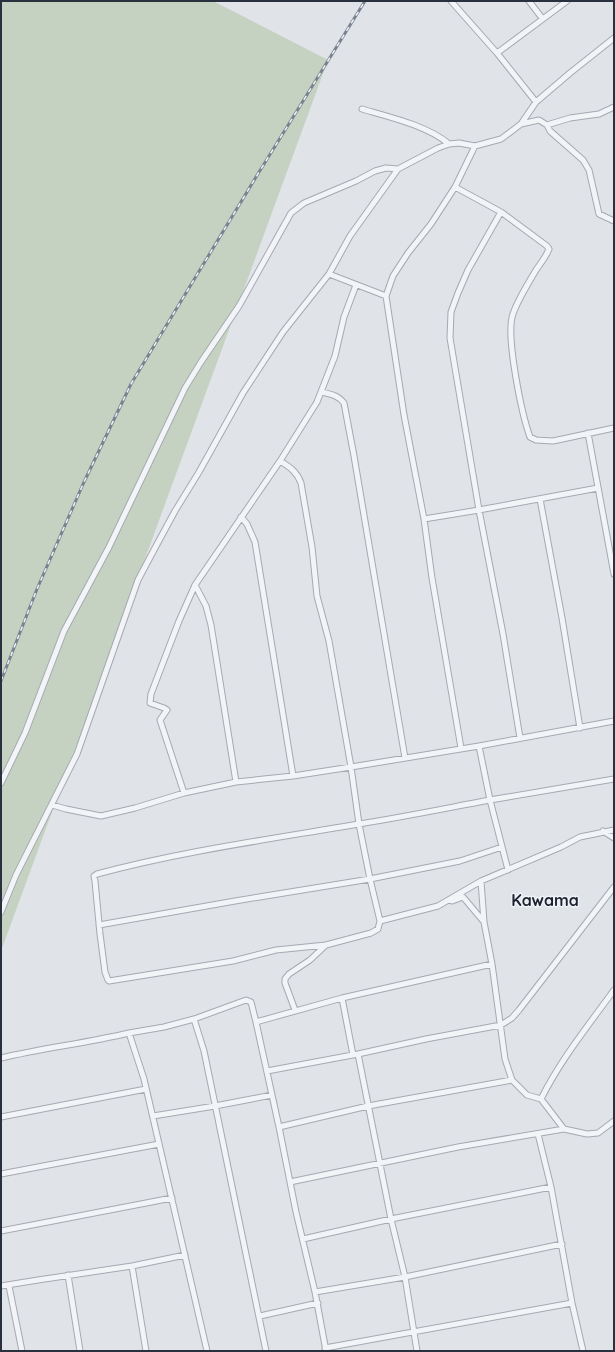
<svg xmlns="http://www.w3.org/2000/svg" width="615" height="1352" font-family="Quicksand,sans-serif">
	<rect width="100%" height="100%" fill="#e0e3e8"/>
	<path fill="#c5d2c1" d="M1,1h212l115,59 -327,891z"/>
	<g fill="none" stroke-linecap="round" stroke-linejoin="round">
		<defs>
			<path id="street" d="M451,1l46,52 39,49
				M529,1l13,17
				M497,53l70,-52
				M362,109c28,8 66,17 87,35
				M521,124l18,-4 8,5 23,-7 29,-4 15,-7
				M547,125l3,6 33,29 6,10 10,44 15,7
				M455,187l46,25
				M329,274l57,22
				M321,392c9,2 17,3 23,11l10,53 51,302
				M588,433l26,141
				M280,461c10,6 17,11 21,22l11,64 5,49 12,45 22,126 8,57 11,55 10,42 -2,8 -7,4 -45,12 -50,5 -43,11 -124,20 -1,-1 -3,-8 -5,-38 -5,-53 -1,-5 3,-2c86,-23 174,-35 262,-50 44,-7 88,-16 131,-24l18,70
				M540,499l22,119 18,110
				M241,517l6,7 8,18 38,234
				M424,519l55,-9 119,-22
				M195,585l11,21 5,19 25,157
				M520,738l-17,-104 -24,-124 -29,-172 1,-26 7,-19 10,-23 33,-58 46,34 2,3c-3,8 -9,15 -13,21 -8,14 -18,29 -23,44 -8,21 9,101 17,123l6,3 17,1 61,-13
				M479,746l11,54 124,-21
				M461,748l-29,-170 -8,-59 -20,-104 -18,-119 7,-20 15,-23 23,-29 24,-37 20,-41
				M1,783l24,-50 39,-102 45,-84 76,-159 16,-26 38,-56 52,-93 13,-10 52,-22 19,-10 11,-3 12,1 40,-21 11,-4 10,-1 16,3 26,-7 20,-15 15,-22 34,-29 44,-35
				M184,793l-24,-73 7,-10 -3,-2 -14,-5 1,-9 28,-73 16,-36 85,-124 37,-59 18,-46 9,-39 12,-32
				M52,805l14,4 35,7 34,-8 49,-15 52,-11 57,-6 58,-9 128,-21 135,-25
				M603,831l11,7
				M481,881l3,41 8,42 13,95 7,21 15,15 14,4 23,30 23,5 11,-1 16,-12
				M452,901l11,-4 21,25
				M1,912l15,-37 61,-121 61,-174 17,-32 20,-37 24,-39 44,-79 40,-61 46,-58 21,-38 48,-67
				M380,921l58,-15 43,-25 80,-34 19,-10 34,-7
				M99,925l136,-24 135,-22 90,-18 42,-14
				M342,998l11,57
				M295,1010l-10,-27v-4l4,-5 21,-14 16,-15
				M194,1019l10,32 62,300
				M129,1033l35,-6 30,-8 52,-19 5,2 5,20
				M358,1054l33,165 14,58 12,74
				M1,1058c42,-10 86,-15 128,-25l15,46 63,272
				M267,1071l91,-17 68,-15 75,-14 11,-7 7,-8 95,-123
				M541,1099c20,-40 47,-73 73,-109
				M153,1116l62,-10 57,-11
				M1,1117l145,-28
				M279,1127l89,-21 144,-26
				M538,1134l13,53 21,116 11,48
				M1,1174l158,-30
				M290,1182l168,-35 106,-18
				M1,1231l171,-33
				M303,1239l88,-20 160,-32
				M132,1266l14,85
				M68,1275l12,76
				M1,1286l37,-6 94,-14 53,-11
				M9,1286l13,65
				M315,1292l90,-15 157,-33
				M260,1316l58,-13
				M325,1348l247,-45
				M326,1351l-11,-59 -19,-80 -17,-85 -23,-105 86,-24 150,-34"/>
		</defs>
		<use href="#street" stroke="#a5aab2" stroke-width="7"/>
		<use href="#street" stroke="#f2f4f7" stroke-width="5"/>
		<defs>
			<path id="rail" d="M1,681l36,-92 47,-107 47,-98 125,-207 109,-176"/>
		</defs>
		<use href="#rail" stroke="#7a8291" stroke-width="3"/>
		<use href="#rail" stroke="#eff2f6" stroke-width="1.5" stroke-dasharray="4.5" stroke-linecap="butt"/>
	</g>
	<g text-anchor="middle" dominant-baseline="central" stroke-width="3" stroke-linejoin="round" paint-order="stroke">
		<g font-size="16" font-weight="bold" fill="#1b2230" stroke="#eff2f6">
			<text x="545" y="900">Kawama</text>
		</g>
	</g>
	<rect width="615" height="1352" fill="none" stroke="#29313f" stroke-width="4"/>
</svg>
